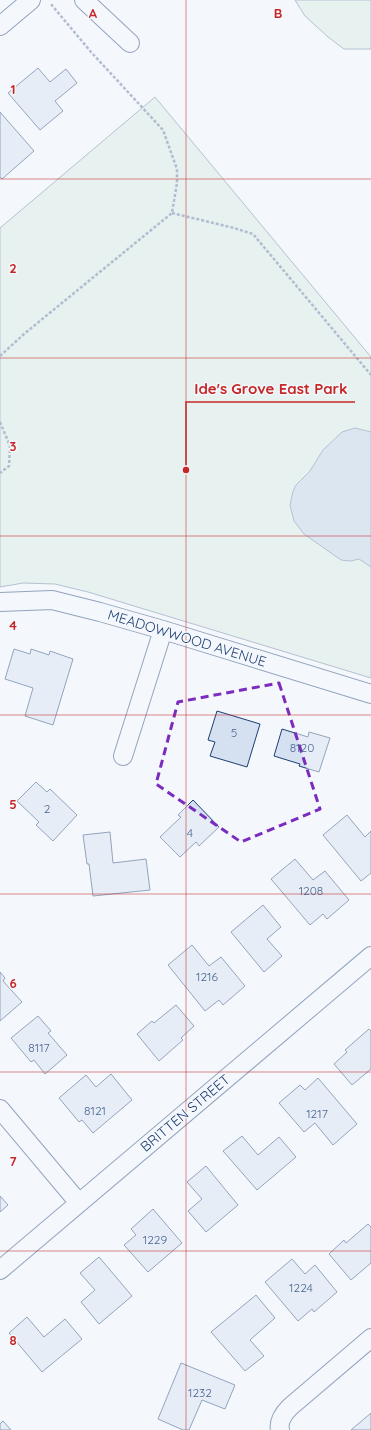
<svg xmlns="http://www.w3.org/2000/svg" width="371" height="1430" font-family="Quicksand,sans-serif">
	<rect width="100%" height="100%" fill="#f4f7fb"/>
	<path fill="#d7e8df" stroke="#687fa3" d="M295,0h76v49h-27l-16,-12 -23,-21z
		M155,97l216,260v321l-283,-86 -33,-8 -32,-1 -23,4v-359z"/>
	<path fill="#bed0e5" stroke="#687fa3" d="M355,428l16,4v135l-12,-8 -8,2 -10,-1 -37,-26 -10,-13 -4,-16 3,-14 3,-6 14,-14 13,-21 19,-18z"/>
	<path fill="#d5e0f0" stroke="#1d3f73" d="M38,68l12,14 16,-13 11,14 -22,18 8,10 -23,19 -32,-37z
		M0,112l34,39 -32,28 -2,-2z
		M14,649l16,5 1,-5 18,6 1,-4 23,8 -20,66 -28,-9 8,-28 -28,-9z
		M217,711l43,13 -13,43 -37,-11 5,-14 -7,-2z
		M282,729l26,8 1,-5 21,6 -11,34 -20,-6 1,-2 -26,-8z
		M36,782l11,10 3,-3 27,26 -24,26 -17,-16 3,-3 -22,-21z
		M193,800l26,27 -20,19 -3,-4 -16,15 -20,-20 21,-20 -3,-2z
		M347,815l18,22 6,-6v42l-10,8 -38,-46z
		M110,832l3,31 33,-4 4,31 -57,6 -4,-32h-2l-4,-29z
		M295,859l18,21 12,-9 24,29 -22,19 -4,-5 -13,11 -39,-46z
		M263,905l18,22 -14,12 15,17 -18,16 -33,-40z
		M192,945l17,21 12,-9 24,29 -22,19 -4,-5 -14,11 -37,-46z
		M0,972l5,6 -2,3 19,21 -22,19z
		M176,1005l18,21 -13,12 2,2 -24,21 -22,-27 15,-13 2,2z
		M38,1016l13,15 -3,2 19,22 -22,19 -11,-14 -3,2 -20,-24z
		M369,1029l2,2v38l-19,16 -18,-21 13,-12 -2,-2z
		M111,1074l21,26 -39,33 -11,-13 -3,2 -20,-24 27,-23 10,12z
		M318,1078l39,46 -24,21 -18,-22 -11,9 -25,-29 21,-18 5,5z
		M242,1136l16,19 21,-18 17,20 -39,33 -34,-39z
		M206,1166l32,39 -32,27 -18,-21 14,-12 -15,-17z
		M0,1196l8,9 -8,7z
		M153,1209l29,34 -34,29 -24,-27 12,-10 -5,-6z
		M368,1224l3,3v36l-20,17 -22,-26 15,-14 2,3z
		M99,1257l33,39 -33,28 -18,-22 14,-12 -15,-17z
		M292,1259l13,15 10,-9 22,27 -23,20 -2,-3 -14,12 -33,-39z
		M256,1295l19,23 -25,22 14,16 -19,15 -34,-39z
		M27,1317l17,20 21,-18 17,20 -40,33 -33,-39z
		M181,1363l54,22 -10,24 -23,-9 -13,30h-6l-25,-11z
		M371,1413v17h-20z
		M3,1421l8,9h-11v-6z"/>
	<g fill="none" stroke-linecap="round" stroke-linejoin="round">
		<defs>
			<path id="street" d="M84,0l46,43
				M0,26l31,-26
				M0,602l52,-2 48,12 63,18 208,64
				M123,756l40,-126
				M0,1109l79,94
				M0,1270l371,-314
				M280,1430c-2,-9 4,-17 10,-23l81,-69"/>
		</defs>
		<use href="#street" stroke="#1d3f73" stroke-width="20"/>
		<path stroke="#5e769c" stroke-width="2.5" stroke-dasharray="3 2" stroke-linecap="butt" d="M172,213l62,15 19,6 118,141
			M0,356l24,-22 148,-121 5,-30v-14l-14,-39 -72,-78 -41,-49
			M0,422l10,24 -1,20 -9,7"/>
		<use href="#street" stroke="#f4f7fb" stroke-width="18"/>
	</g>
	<path d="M0 0H371V1430H0ZM279,683l41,126 -79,33 -85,-58 22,-82z" fill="#f4f7fb" fill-opacity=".55" fill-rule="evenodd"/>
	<path fill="none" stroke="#7b2cbf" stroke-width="3" stroke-dasharray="8 5" stroke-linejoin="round" d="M279,683l41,126 -79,33 -85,-58 22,-82z"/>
	<path fill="none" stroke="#c62828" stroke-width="1" stroke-opacity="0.55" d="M186,0v1430M0,179h371M0,358h371M0,536h371M0,715h371M0,894h371M0,1072h371M0,1251h371"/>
	<g text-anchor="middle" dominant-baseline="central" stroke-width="3" stroke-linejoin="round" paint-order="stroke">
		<g font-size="12" fill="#4b6792">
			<text x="234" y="732">5</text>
			<text x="302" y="747">8120</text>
			<text x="47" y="808">2</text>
			<text x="190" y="832">4</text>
			<text x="311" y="890">1208</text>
			<text x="207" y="976">1216</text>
			<text x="39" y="1047">8117</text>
			<text x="95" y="1110">8121</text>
			<text x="317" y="1113">1217</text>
			<text x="155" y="1239">1229</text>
			<text x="301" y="1287">1224</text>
			<text x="200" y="1392">1232</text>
		</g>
		<g font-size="14" fill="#1d3f73" stroke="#f4f7fb">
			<text transform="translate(187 638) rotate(17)">MEADOWWOOD AVENUE</text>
			<text transform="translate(185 1113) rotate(-40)">BRITTEN STREET</text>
		</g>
	</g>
	<g font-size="13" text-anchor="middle" font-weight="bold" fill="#c62828" stroke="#f4f7fb" stroke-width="3" stroke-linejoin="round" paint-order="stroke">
		<text x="93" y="18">A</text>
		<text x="278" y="18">B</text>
		<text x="13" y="94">1</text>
		<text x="13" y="273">2</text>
		<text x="13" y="451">3</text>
		<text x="13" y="630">4</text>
		<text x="13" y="809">5</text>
		<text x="13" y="988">6</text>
		<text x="13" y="1166">7</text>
		<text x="13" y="1345">8</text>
	</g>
	<path fill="none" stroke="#c62828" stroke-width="1.5" d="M186 470L186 402H355"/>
	<circle fill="#c62828" stroke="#f4f7fb" stroke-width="1.5" cx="186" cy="470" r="4"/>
	<g font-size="15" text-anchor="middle" font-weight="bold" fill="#c62828" stroke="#f4f7fb" stroke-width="3" stroke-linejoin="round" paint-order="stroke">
		<text x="271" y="394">Ide's Grove East Park</text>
	</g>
</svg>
